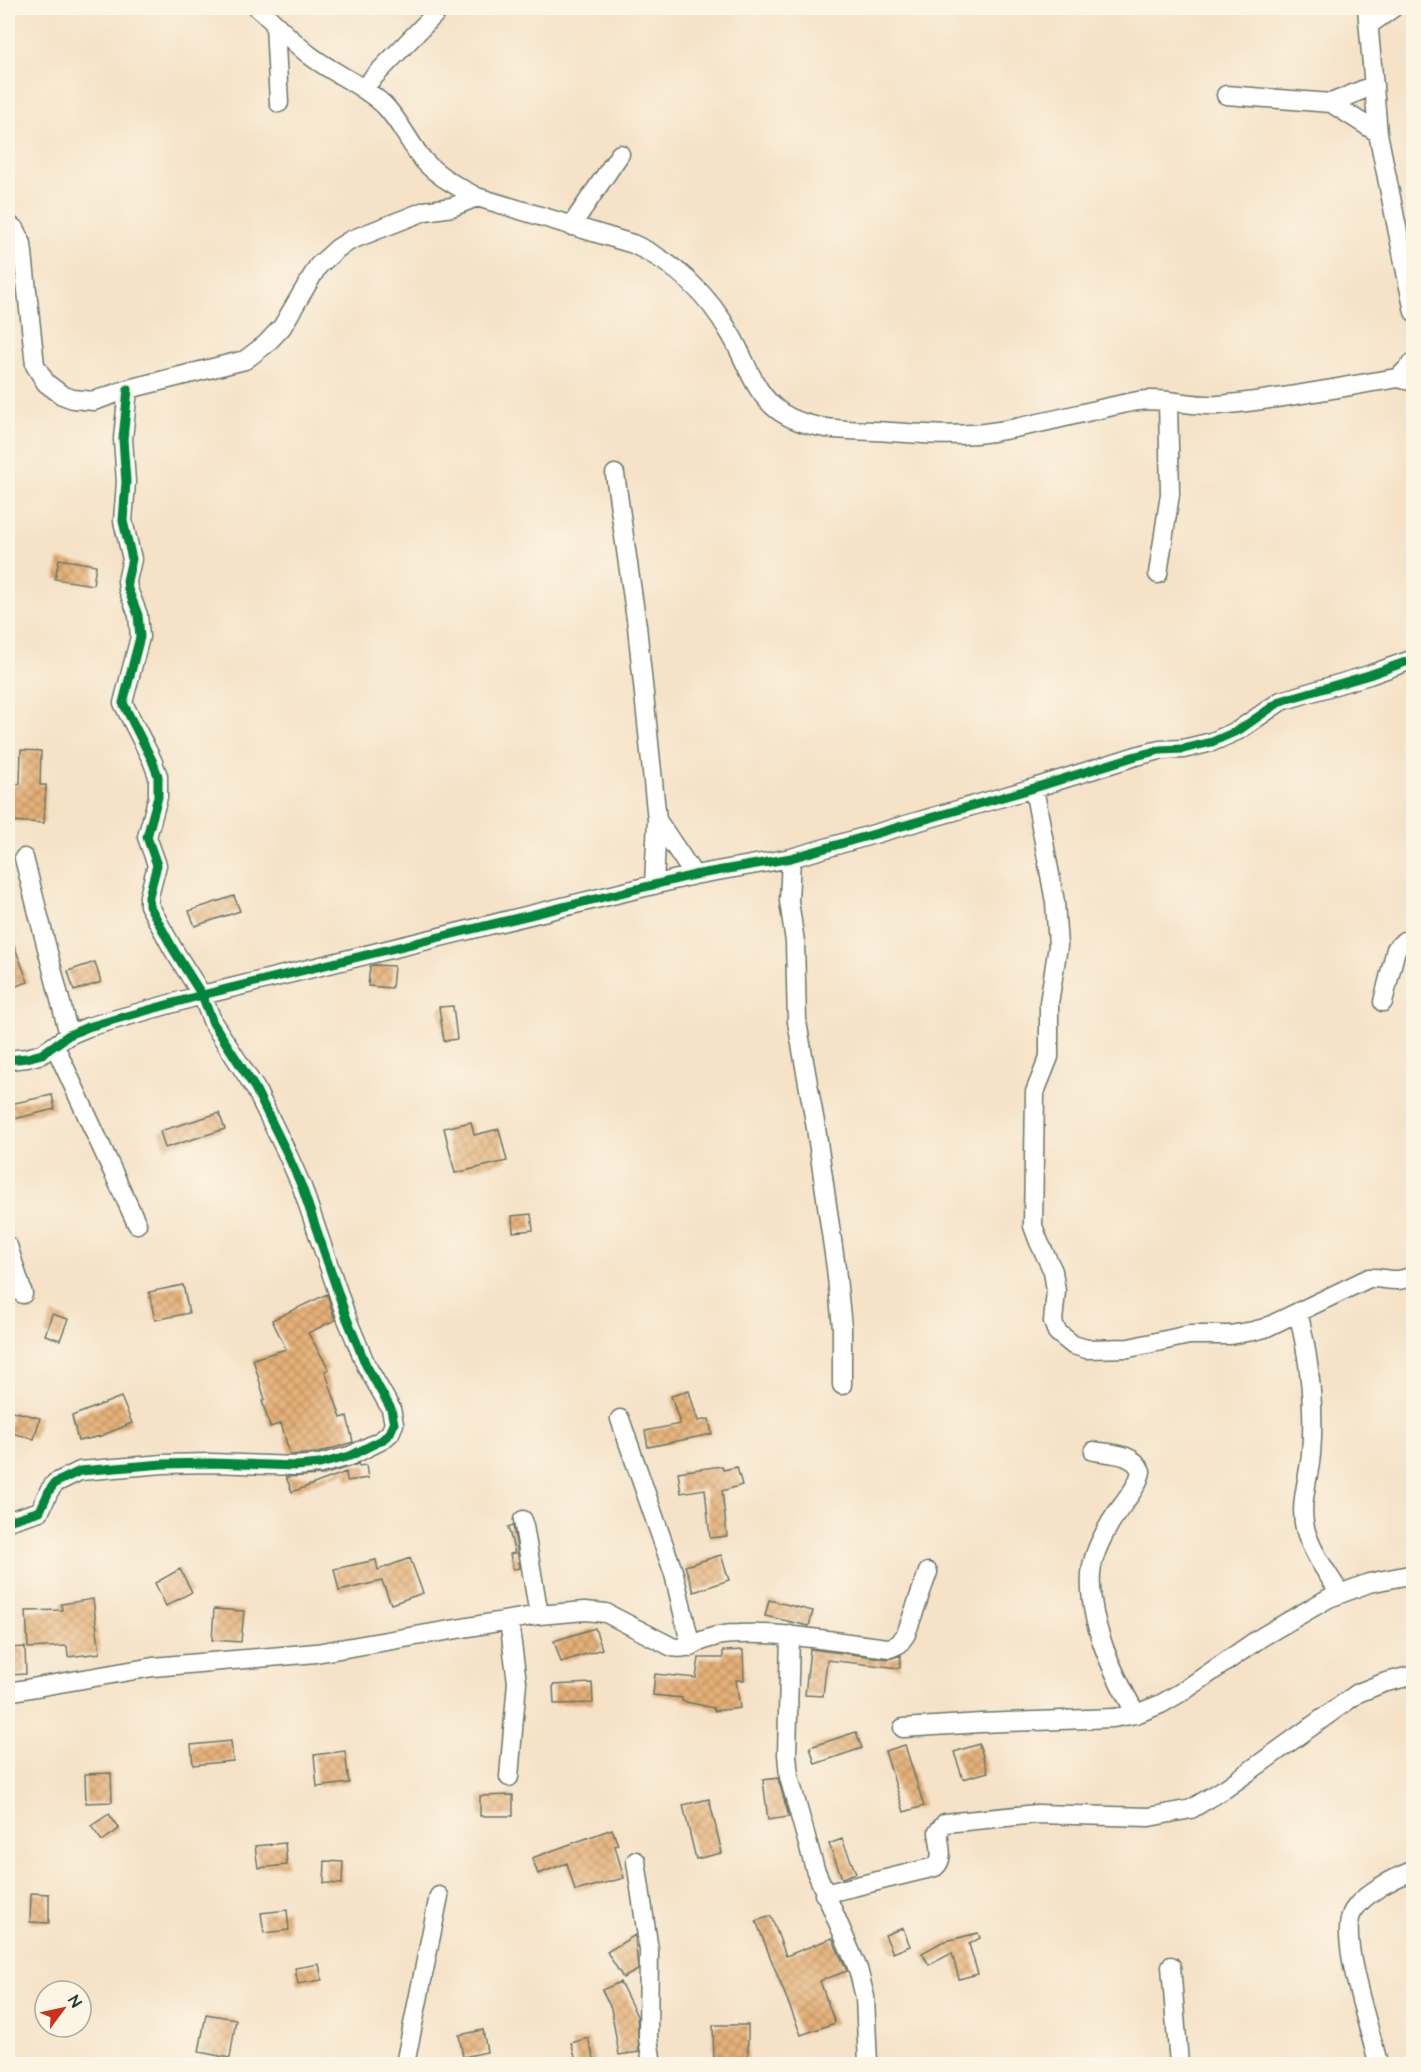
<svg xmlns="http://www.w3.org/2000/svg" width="1421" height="2072" font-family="'Architects Daughter',sans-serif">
	<defs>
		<pattern id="building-cross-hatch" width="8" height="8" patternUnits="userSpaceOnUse" patternTransform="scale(1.5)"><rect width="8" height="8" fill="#e6b178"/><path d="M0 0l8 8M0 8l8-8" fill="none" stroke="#ba9163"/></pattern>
	</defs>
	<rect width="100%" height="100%" fill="#fcf5e5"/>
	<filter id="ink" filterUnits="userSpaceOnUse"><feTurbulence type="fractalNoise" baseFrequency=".0167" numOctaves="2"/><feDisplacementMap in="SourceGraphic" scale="12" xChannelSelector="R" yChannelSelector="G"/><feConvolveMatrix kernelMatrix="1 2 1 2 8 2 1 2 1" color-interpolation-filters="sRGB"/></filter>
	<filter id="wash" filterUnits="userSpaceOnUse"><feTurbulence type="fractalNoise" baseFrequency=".008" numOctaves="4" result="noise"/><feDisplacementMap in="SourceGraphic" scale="24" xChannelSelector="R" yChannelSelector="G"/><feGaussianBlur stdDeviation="1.35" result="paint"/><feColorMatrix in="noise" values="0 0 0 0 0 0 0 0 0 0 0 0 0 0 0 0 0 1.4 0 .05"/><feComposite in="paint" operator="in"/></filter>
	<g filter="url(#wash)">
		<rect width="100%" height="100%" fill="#f5e2c7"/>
		<g id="blocks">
			<path fill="url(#building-cross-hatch)" d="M59,559l37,6 -3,20 -38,-6z
				M21,750l20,1 -1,34h6l-2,38 -35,-2 2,-38 9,1z
				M234,896l6,15 -45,15 -6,-15z
				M8,932h1l19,50 -20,7z
				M95,962l6,20 -27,9 -6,-20z
				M374,965l20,1 -2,22 -24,-2 2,-20z
				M453,1006l4,33 -13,2 -5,-34z
				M52,1095l3,14 -41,10 -4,-15z
				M219,1113l6,16 -60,19 -5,-17z
				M471,1122l3,13 25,-6 8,32 -52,12 -11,-45z
				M531,1214l2,16 -20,2 -1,-16z
				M183,1285l6,28 -34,7 -6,-28z
				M327,1294l8,26 -27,13 21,36 -4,2 16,47 6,-2 6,26 -35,11 -28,2 -9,-32 -11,4 -8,-26 3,-1 -12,-41 33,-10 -14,-29z
				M52,1314l16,5 -8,21 -15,-5z
				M689,1391l9,30 11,-2 3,15 -64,13 -3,-16 35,-7 -9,-28z
				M121,1397l11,26 -31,13 -23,5 -6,-25z
				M12,1411l28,7 -6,21 -26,-7z
				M358,1464l1,2 7,-1 2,13 -21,3 -1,-9 -54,20 -6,-15 37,-2z
				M722,1466l1,4 14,-3 5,18 -20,6 5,45 -17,2 -5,-49 -24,4 -3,-21z
				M513,1526l7,42 -7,1 -3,-15 5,-1 -7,-26z
				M721,1555l8,25 -35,12 -9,-26z
				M410,1558l13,35 -32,11 -9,-23 -43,10 -5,-22 42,-9 2,10z
				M180,1569l12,23 -26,14 -11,-23z
				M93,1599l7,54 -32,4 -1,-11 -39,2 -2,-37 36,-1 -1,-6z
				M769,1600l44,11 -4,15 -44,-10z
				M214,1609l30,2 -3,31 -29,-2z
				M595,1628l7,21 -41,13 -7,-21z
				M25,1647l1,27 -18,1v-27z
				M810,1649l79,10 12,-4 -1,13 -73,-8 -4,36 -18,-1z
				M743,1650l1,30h-8l4,28 -26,3 -1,-3 -31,-7v-3l-29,-3 2,-21 41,4 3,-20h24v-7z
				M592,1683l1,20 -39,1 -1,-19z
				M856,1732l6,16 -47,16 -5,-17z
				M231,1741l2,20 -40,4 -2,-20z
				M979,1744l9,28 -25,7 -9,-27z
				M905,1745l19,61 -20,6 -19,-61z
				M345,1751l4,32 -32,4 -3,-32z
				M111,1773l1,29 -26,1 -1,-29z
				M778,1778l11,39 -21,3 -5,-40z
				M513,1795v21h-33v-20z
				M709,1799l13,54 -26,6 -13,-54z
				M109,1814l10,15 -17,12 -11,-15z
				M612,1829l6,16 -3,1 9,32 -49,13 -8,-28 -29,11 -6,-16z
				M842,1839l14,34 -14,5 -13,-34z
				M285,1843l2,22 -29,3 -3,-22z
				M325,1861l18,1 -1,22 -18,-1z
				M31,1893l18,1v29l-19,-1z
				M287,1910l2,20 -25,3 -3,-20z
				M771,1916l15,40 46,-18 15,33 -27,10 15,42 -34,12 -45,-114z
				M903,1928l7,18 -17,7 -8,-18z
				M978,1933l2,5 -11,6 9,30 -19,5 -7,-26 -23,12 -7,-12 20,-11z
				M635,1935l3,35 -15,8 -16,-26z
				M319,1964l3,16 -24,4 -3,-16z
				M620,1982l17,34 2,36 -20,3 -8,-47 -9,-18z
				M206,2014l30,5 -6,39 -31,-6z
				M713,2025h35v39h-34z
				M483,2030l4,22 -24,5 -4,-22z
				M588,2038l7,24 -18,2 -6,-21z"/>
		</g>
	</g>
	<g filter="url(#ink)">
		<use href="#blocks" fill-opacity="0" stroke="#6a7767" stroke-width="1.5"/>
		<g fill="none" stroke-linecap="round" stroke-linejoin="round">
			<defs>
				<path id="minor" d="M258,8c18,16 34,34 54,49 23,17 51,28 72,48 16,16 25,38 40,56 15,16 34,26 53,36l156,47c42,19 76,51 98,91 16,27 23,60 51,78 26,17 63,17 92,18 39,2 79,7 118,1 49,-7 97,-22 146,-31 26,-4 54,6 81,4 60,-5 120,-18 179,-27l16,4
					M1367,8l11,125 36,179
					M275,25l4,78
					M1369,25l24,-17
					M363,88l74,-76
					M1226,95l105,8 43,-18
					M1331,103l47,30
					M8,224l8,6 6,14 13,121 11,18 16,12 11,4 21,2 34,-12 117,-29 21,-16 16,-17 36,-61 20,-18 13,-8 74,-29 27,-4 25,-10
					M571,226l49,-72
					M1398,378l16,-16
					M615,474l22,152 20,194 -3,65
					M1158,574l12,-80 -2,-92
					M1034,788l21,114 3,44 -9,57v54l-14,35 -2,134 6,16 14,29 3,20 -3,31 4,10 16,13 14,4 42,-1 60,-13h41l23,-4 12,-3 104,-50c18,-1 26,7 45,-3
					M657,820l37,55
					M24,858l45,177
					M791,858l-2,43 6,41 2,80 19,106 20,140 6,59v58
					M1383,1002l13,-53 8,-8 10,-1
					M55,1046l82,178
					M8,1060l19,-2 15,-4 27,-19 19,-8 114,-32 492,-120 97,-17 243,-70 102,-32 24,-6 23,-1 29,-7 27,-12 42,-29 88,-26 45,-16
					M8,1246l15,48
					M1298,1312c11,45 17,95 13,142 -2,25 -12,49 -6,74 6,23 22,45 35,65
					M620,1419l54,155 17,73
					M1094,1451c17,3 40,2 47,20 -3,19 -24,38 -33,56 -8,14 -16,30 -17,47 -3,49 22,99 45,140
					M523,1520l16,95
					M8,1521l32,-10 9,-20 6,-8 25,-12 83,-7 48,-1 85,3 24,-2 30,-8 32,-16 8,-7 4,-9 -3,-15 -25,-44 -19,-46 -45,-132 -16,-36 -31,-63 -42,-65 -11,-28 -29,-46 -24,-44v-9l8,-31 -10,-28 11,-40v-21l-6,-16 -29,-57 17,-66 -2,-22 -10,-26 -1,-8 5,-22 -9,-38 3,-39 -3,-43 5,-50
					M509,1621l8,61 -8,95
					M790,1635l-3,119 2,23 26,92 43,100 7,28 3,67
					M8,1692l145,-25 163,-14 223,-38 46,-4 21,2 66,34c15,3 22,-4 35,-8 10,-4 21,-5 32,-5 51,-2 101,9 151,14l9,-4 7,-10 22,-62
					M903,1728l78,-5 132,-5 23,-4 25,-10 24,-14 75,-52 69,-40 40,-15 45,-9
					M636,1861l13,89 -1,88 4,26
					M824,1894l111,-27c10,-8 4,-24 3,-35l7,-9 92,-9 112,3 42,-8 35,-21 132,-95 25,-10 31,-8
					M1171,1966l8,98
					M405,2064l34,-168
					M1378,2064c-6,-31 -41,-128 -25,-153 12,-19 40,-32 61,-41"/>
			</defs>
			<use href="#minor" stroke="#6a7767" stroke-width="21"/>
			<use href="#minor" stroke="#fff" stroke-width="18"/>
			<defs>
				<path id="cycleway" d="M8,1060l19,-2 15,-4 27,-19 19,-8 114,-32 492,-120 97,-17 243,-70 102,-32 24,-6 23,-1 29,-7 27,-12 42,-29 88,-26 45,-16
					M8,1521l32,-10 9,-20 6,-8 25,-12 83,-7 48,-1 85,3 24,-2 30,-8 32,-16 8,-7 4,-9 -3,-15 -25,-44 -19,-46 -45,-132 -16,-36 -31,-63 -42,-65 -11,-28 -29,-46 -24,-44v-9l8,-31 -10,-28 11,-40v-21l-6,-16 -29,-57 17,-66 -2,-22 -10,-26 -1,-8 5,-22 -9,-38 3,-39 -3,-43 5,-50"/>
			</defs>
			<use href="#cycleway" stroke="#fcf5e5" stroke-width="13"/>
			<use href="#cycleway" stroke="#00873e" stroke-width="9"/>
		</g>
	</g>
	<rect width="1421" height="2072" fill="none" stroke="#fcf5e5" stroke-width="30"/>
	<g transform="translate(63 2009) rotate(57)"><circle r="28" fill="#fcf5e5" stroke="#a4ab9e" stroke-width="1.5"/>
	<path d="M0-4.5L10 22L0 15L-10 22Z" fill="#c8321e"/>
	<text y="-9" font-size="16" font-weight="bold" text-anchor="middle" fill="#1f3d34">N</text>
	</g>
</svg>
